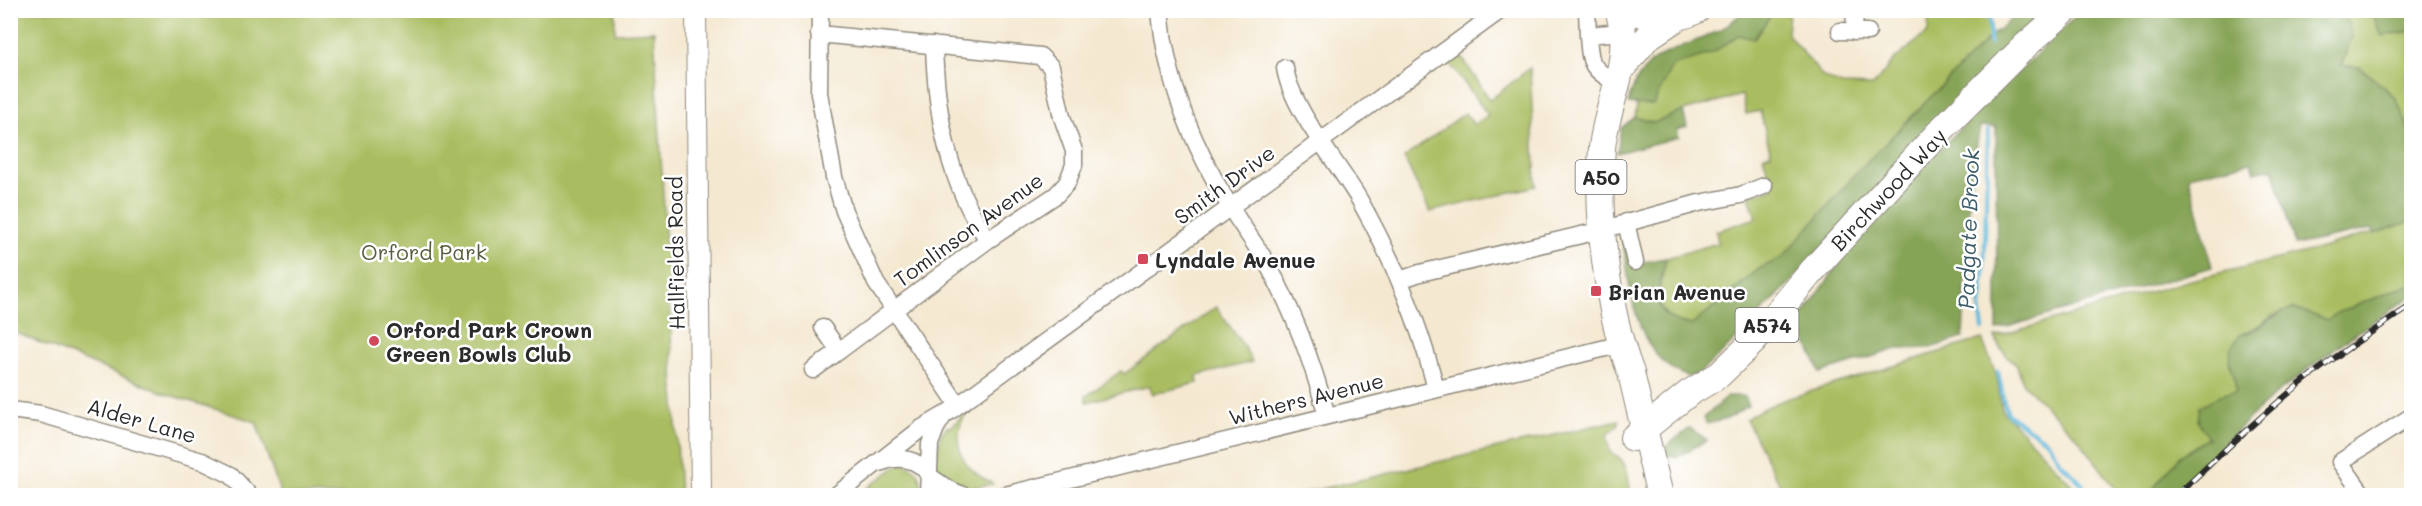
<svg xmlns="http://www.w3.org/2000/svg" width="2422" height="506" font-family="Mali,sans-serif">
	<rect width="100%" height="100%" fill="#fff"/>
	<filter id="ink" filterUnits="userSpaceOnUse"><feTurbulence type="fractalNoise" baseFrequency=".0167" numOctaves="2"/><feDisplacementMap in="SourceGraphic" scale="12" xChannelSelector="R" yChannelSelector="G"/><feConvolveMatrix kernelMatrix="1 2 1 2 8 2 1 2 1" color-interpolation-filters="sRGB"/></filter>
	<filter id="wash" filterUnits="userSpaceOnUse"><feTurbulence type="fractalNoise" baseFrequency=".008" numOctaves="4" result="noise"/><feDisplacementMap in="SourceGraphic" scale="24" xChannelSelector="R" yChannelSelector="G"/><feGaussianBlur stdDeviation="1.35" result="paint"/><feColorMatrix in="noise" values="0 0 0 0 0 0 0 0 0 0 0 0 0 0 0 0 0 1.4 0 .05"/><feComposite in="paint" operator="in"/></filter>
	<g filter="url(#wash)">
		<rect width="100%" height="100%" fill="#f4e8d0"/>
		<path fill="#a9bd61" stroke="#6a7446" stroke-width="1.5" d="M615,10v23l39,-2 26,464h-399l-25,-73 -89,-28 -156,-63v-320z
			M1929,11h61v26l-129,131 -79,90 -23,11 -67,56c-46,-8 -32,-33 -26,-67l52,-15 -2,-12 40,-13 -7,-22 24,-8 -10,-32 8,-2 -11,-43 -14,3 -4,-19 -59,16 -29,12 -19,-6 2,-13h16l19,-38 42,-14 24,-17 16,4 18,-26 17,1 -2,19 36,44 19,8 31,1 21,-26 34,-28z
			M2344,11h27l11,25 29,-5v101l-16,-35 -35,-30 -19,-1 11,-29z
			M1459,53l31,47 40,-32 6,118 -106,26 -26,-54 61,-45 9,12 14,-10 -40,-54z
			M2411,221v63l-74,29 -9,7c-14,-6 -36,-13 -51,-6 -13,7 -23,16 -37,21l-11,25 5,14 2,17 -13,3 -25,27 10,17 -28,18 -32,39h-25l-6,-4 -39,-53 -54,-53 -7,-19 -17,-18 -5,-11 196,-57 127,-31z
			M1216,307l29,41 7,14 -55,14 1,7 -46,11 -2,-8 -63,16 -1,-6 35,-25 3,3z
			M1982,339l15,38 5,33 70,75 -10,10h-277l-39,-76 14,-9 26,-11z
			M964,414l1,1c-12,21 -7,45 12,59 5,4 11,6 16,10l-30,5 -24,-15 -4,-13 6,-27 6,-8 3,2z
			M1619,420v4l-12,11 3,18c19,5 18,26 21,42h-336z
			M901,463c19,5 21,14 21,32l-66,1z"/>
		<path fill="#86a457" stroke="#586841" stroke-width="1.5" d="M1744,11h45v3l-17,-1 -18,26 -16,-4 -24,17 -42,14 -19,39 -25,-1c11,-51 47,-52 86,-71 12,-5 21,-14 30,-22z
			M2021,11h33l-332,342 -23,20 -9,4c-59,-16 -61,-100 -69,-150l11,37 34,-6c-8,34 -20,60 26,67l67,-56 23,-11 79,-90 129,-131z
			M2081,11h263l8,26 -11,28 19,2 35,30 16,35v89l-36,13 -4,-5 -76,16 -22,-77 -18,4 -4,-10 -62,14 23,91 -215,63 -1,-203 -16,-1 -10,57 -7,155 -33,10 -33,1 -77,24 -22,-51 53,-75 67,-77z
			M2371,11h40v20l-29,5z
			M1683,111l4,16 -10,3 2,7 -62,16 4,-25 14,-11 19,6z
			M2411,284v13c-50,31 -98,66 -144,105 -33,29 -63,63 -95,93h-24l32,-39 28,-18 -10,-17 2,-15 23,-12 13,-3 -2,-17 -5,-14 2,-13 9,-12 14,-5 26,-17 14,-5 34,12 9,-7z
			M1728,396h16l4,10 -21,13 -20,5 -4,-6z
			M1690,428l17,12 -29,17 -16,-3 4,-8z"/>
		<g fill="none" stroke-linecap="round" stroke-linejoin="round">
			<path stroke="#5db8da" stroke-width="4" d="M1990,43v-33
				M1983,329l-3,-22 4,-33 4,-144
				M1998,371l7,36 4,8 39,27 12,20 23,23v7l-2,4"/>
		</g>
	</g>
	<g filter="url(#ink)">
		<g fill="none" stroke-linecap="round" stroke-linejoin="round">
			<defs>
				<path id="minor" d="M820,10l-1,83 15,84 10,34 32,72 82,122
					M1160,10c6,73 34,138 72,200 12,19 26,38 37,57 26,47 44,97 58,149
					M1587,10l1,25 22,-2
					M1840,31l28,1
					M1854,32l1,-22
					M819,34l221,22 11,11 11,50 12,34v14l-7,18 -11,12 -68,45 -149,111
					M1588,35c2,29 2,33 28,48
					M934,45c2,70 14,137 54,195
					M1285,68c6,40 52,94 74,131 34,60 60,123 77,190
					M1626,222l9,40
					M1400,280l20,-7 174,-41 105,-29 42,-8 23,-9
					M813,370l26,-19 -16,-23
					M10,410l31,4 161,47 29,14 19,21
					M880,463c18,-8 38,-5 49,12
					M929,476l21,14 15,6
					M835,496l87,-68 24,-14 555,-404
					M928,496l2,-52 6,-16 8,-13
					M1001,496l621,-152
					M2364,496l-24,-34 72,-46"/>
				<path id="tertiary" d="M696,10l5,486"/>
				<path id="primary" d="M1618,10c17,49 -11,89 -16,138 -6,67 5,162 29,225l29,123
					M1632,10c21,10 45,11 65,0
					M1622,68l26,-31 30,-20
					M1633,438l56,-45 30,-18 34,-33 59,-71 128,-140 85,-85 41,-36"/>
			</defs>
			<use href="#minor" stroke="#908a7e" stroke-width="19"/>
			<use href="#tertiary" stroke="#908a7e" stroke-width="22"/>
			<use href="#primary" stroke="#908a7e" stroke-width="28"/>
			<use href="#minor" stroke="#fff" stroke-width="16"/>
			<use href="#tertiary" stroke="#fff" stroke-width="20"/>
			<use href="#primary" stroke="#fff" stroke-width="26"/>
			<defs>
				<path id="rail" d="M2176,496c44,-41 87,-83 134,-120 33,-25 67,-48 102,-71"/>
			</defs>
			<use href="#rail" stroke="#2b2b2b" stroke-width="6"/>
			<use href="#rail" stroke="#fff" stroke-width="4" stroke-dasharray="11" stroke-linecap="butt"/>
		</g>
	</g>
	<g fill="#d1495b" stroke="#fff" stroke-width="2">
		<rect x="1137" y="253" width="12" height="12" rx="3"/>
		<rect x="1590" y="285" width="12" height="12" rx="3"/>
		<circle cx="374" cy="341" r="6"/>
	</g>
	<g text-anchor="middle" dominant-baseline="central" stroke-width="5" stroke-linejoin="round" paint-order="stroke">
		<g fill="#fff" stroke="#6b6b6b" stroke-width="1.5">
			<rect x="1575.5" y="160" width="51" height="34" rx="4.5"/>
			<rect x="1735.5" y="308" width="63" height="34" rx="4.5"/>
		</g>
		<g font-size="20" font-weight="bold" fill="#2b2b2b">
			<text x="1601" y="177">A50</text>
			<text x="1767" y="325">A574</text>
		</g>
		<g font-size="21" fill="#2b2b2b" stroke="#fff">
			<text transform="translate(1224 184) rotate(-36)">Smith Drive</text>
			<text transform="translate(1888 189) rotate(-47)">Birchwood Way</text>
			<text transform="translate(968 229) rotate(-36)">Tomlinson Avenue</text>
			<text transform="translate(675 253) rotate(-91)">Hallfields Road</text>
			<text transform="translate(1306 398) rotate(-14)">Withers Avenue</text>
			<text transform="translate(142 420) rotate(16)">Alder Lane</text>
		</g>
		<g font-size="21" fill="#575e3e" stroke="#fff">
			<text x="424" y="251">Orford Park</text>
		</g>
		<g font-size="21" font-weight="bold" fill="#2b2b2b" stroke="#fff" text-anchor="start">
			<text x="1155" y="259">Lyndale Avenue</text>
			<text x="1608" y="291">Brian Avenue</text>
			<text x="386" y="329">Orford Park Crown<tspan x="386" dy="24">Green Bowls Club</tspan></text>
		</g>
		<g font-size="22" font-style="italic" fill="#3c5c68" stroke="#fff">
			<text transform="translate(1968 229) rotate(-88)">Padgate Brook</text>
		</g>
	</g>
	<rect width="2422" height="506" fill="none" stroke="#fff" stroke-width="36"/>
</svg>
